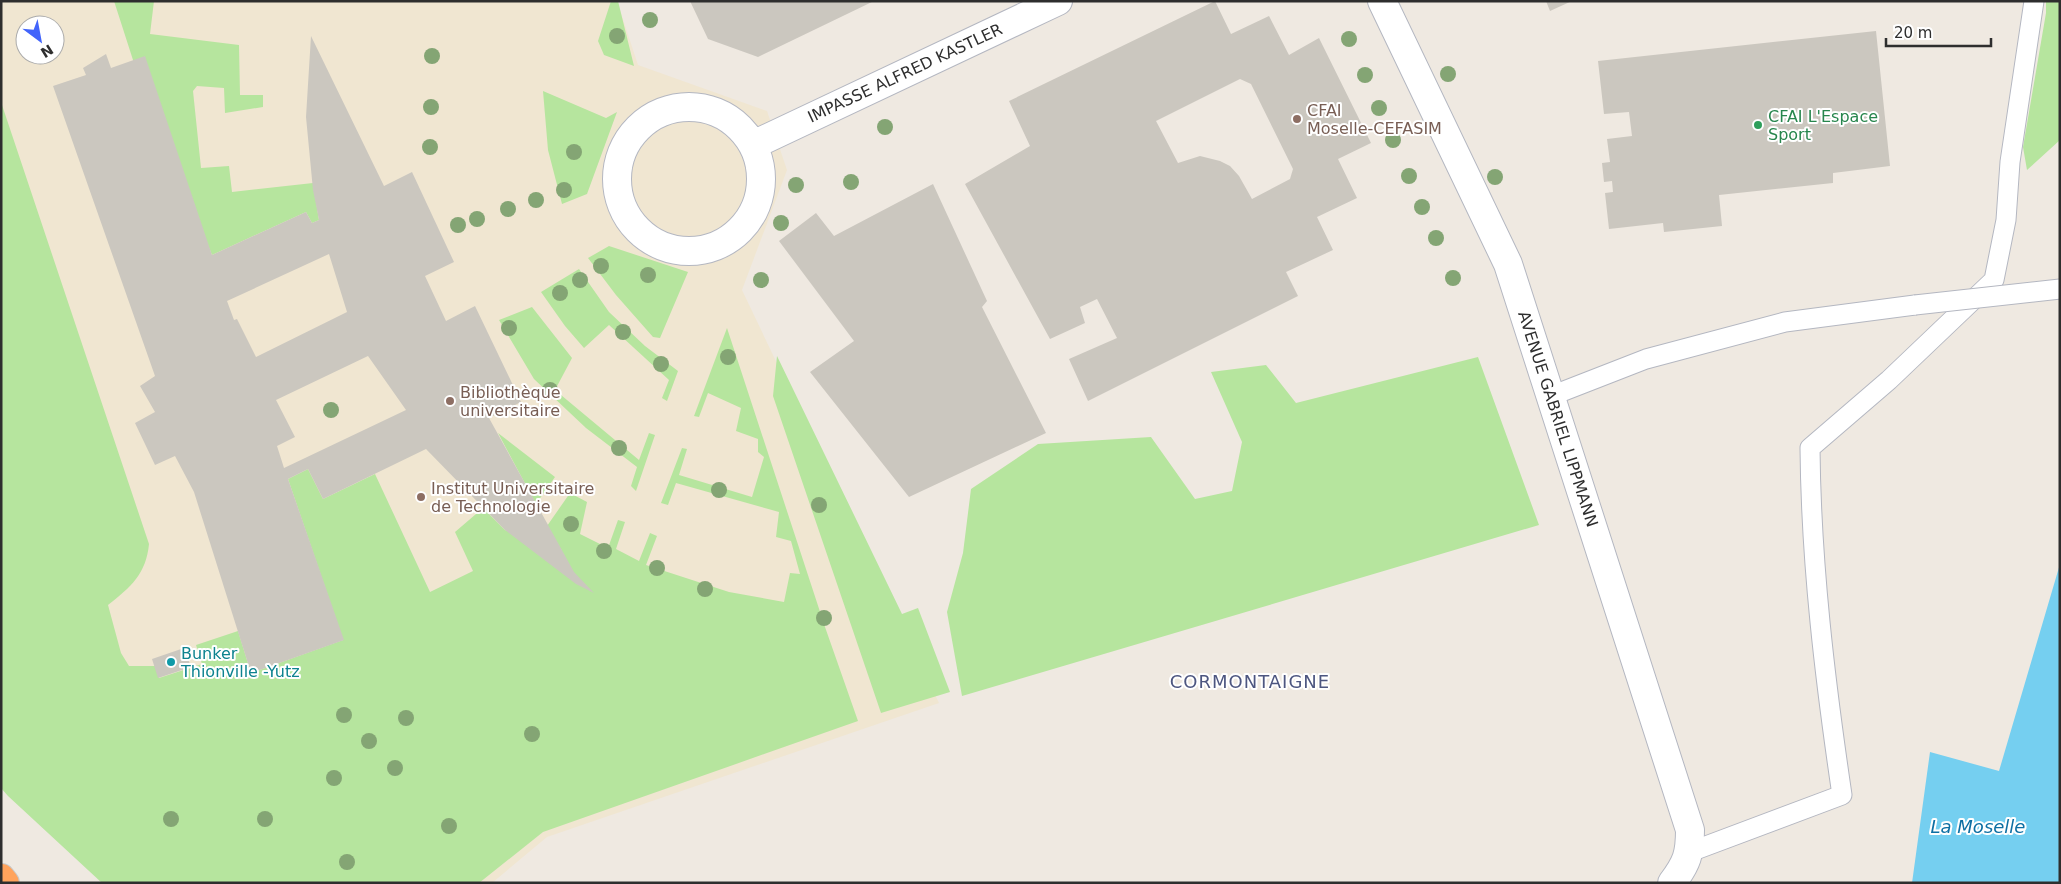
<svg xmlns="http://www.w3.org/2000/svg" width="2061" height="884" font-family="'DejaVu Sans',sans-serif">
	<rect width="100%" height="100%" fill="#efe9e1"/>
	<path fill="#f0e6d1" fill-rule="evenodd" d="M1,1h616l21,64 129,46 20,59 -45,120 197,413 -392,134 -55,46h-352l-139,-149zM25,25h30v30h-30z"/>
	<path fill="#b6e59e" d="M114,1h40l-4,33 89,11 1,50h23v12l-38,6 -1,-25 -27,-2 -4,5 8,77 28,-2 3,26 81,-9 6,37 -7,3 -6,-11 -94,43 -79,-195z
		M611,1h7l16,65 -30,-11 -6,-14z
		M2046,1h14v139l-33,30 -4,-23 23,-134z
		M543,91l63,27 11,-6 -30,82 -25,10 -14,-54z
		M1,102l148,442c-3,30 -18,43 -41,61l13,48 8,13h26l4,12 43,-14 -6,-19 42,-14 13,42 92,-33 -55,-161 20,-10 15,30 52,-25 55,118 43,-21 -18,-39 28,-24 22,22 57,21 -15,-25 23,-33 17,9 -7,32 28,14 10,-28 7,2 -9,27 23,12 11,-28 7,3 -11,29 83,27 55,10 6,-29 10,1 -9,-33 -15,-4 3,-25 -103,-29 -8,22 -7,-2 21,-55 5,1 -8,26 73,22 12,-40 -6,-5v-13l-22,-8 5,-23 -33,-15 -9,24 -5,-1 33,-88 98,299 33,94 -315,111 -64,51h-377l-94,-87 -7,-8z
		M609,246l79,26 -28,66 -7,-1 -37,-42 -28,-37z
		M579,269l30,43 36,34 33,25 -11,30 -5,-3 7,-18 -60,-55 -25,23 -19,-22 -24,-34z
		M532,307l40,51 -17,32 84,70 10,-27 6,2 -19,56 -5,-5 6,-19 -51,-39 -52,-49 -35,-59z
		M777,356l125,258 16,-6 32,84 -69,21 -108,-317z
		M1478,357l61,168 -577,171 -15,-84 16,-59 8,-64 67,-45 113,-7 44,62 37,-8 10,-49 -31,-70 55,-7 30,38z
		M498,433l57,44 -19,27z"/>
	<path fill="#75cff0" d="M2060,564v319h-148l18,-131 69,19z"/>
	<path fill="#cbc7bf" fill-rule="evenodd" d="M690,1h184l-116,56 -50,-18z
		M1215,1l16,33 38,-18 20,39 30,-17 52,105 -33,16 19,39 -40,19 16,33 -47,22 12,24 -210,105 -19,-42 48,-21 -20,-39 -17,8 5,16 -35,16 -85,-155 65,-38 -21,-45zM1240,79l11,5 42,85 -3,10 -38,20 -13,-23 -9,-10 -10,-5 -20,-5 -22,7 -22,-42z
		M1546,1h26l-22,10z
		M1876,31l14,135 -57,7v10l-114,12 3,31 -58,6 -1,-9 -54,6 -4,-36 8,-1 -1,-11 -8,1 -2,-19 8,-1 -3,-23 25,-3 -3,-24 -25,2 -6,-53z
		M311,36l73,150 28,-14 42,90 -29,14 21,45 29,-15 46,96 -32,16 85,154 20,21 -18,-9 -71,-54 -79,-81 -103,50 -15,-30 -20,10 56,161 -93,33 -57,-181 -19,-36 -20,9 -20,-42 20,-11 -15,-26 15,-10 -102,-290 33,-11 -3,-7 23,-14 5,14 34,-12 67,199 94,-43 6,11 7,-3 -6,-30 -7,-73zM329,254l18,58 -91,45 -19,-38 -3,1 -7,-19zM368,356l38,54 -122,58 -7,-22 18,-9 -19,-37z
		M933,184l54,117 -5,6 64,126 -137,64 -99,-125 44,-31 -75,-100 37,-28 18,23z
		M184,648l7,19 -33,11 -6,-19z"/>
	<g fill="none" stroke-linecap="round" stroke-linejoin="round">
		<defs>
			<path id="service" d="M1551,396l95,-37 139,-37 130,-17
				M1690,852l152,-57c-17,-115 -31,-231 -32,-347l79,-68 105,-100 12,-60 4,-58 24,-161"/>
			<path id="minor" d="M1382,1l126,263 182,566c0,24 -3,33 -18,53
				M617 179a72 72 0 1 1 144 0a72 72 0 1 1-144 0Z
				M753,145l305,-144"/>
			<path id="motorway" d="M1,878l4,5"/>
		</defs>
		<use href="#service" stroke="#b4b7c1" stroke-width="21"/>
		<use href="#minor" stroke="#b4b7c1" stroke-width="30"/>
		<use href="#motorway" stroke="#c9c9c9" stroke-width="30"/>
		<use href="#service" stroke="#fff" stroke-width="19"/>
		<use href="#minor" stroke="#fff" stroke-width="28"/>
		<use href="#motorway" stroke="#ffa35c" stroke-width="28"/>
		<defs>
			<path id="service-bridge" d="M1915,305l145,-16"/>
		</defs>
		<use href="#service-bridge" stroke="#b4b7c1" stroke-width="21" stroke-linecap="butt"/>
		<use href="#service-bridge" stroke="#fff" stroke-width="19"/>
	</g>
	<g fill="#84a574">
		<circle cx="650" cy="20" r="8"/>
		<circle cx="617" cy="36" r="8"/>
		<circle cx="1349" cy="39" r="8"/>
		<circle cx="432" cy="56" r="8"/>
		<circle cx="1448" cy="74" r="8"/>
		<circle cx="1365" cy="75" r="8"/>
		<circle cx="431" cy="107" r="8"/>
		<circle cx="1379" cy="108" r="8"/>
		<circle cx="885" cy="127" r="8"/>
		<circle cx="1393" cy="140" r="8"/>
		<circle cx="430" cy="147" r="8"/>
		<circle cx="574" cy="152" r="8"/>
		<circle cx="1409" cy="176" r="8"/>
		<circle cx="1495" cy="177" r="8"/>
		<circle cx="851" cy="182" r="8"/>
		<circle cx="796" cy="185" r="8"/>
		<circle cx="564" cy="190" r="8"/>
		<circle cx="536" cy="200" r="8"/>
		<circle cx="1422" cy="207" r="8"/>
		<circle cx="508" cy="209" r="8"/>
		<circle cx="477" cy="219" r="8"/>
		<circle cx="781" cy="223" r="8"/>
		<circle cx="458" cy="225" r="8"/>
		<circle cx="1436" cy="238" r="8"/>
		<circle cx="601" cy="266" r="8"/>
		<circle cx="648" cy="275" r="8"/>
		<circle cx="1453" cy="278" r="8"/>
		<circle cx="580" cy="280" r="8"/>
		<circle cx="761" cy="280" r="8"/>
		<circle cx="560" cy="293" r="8"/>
		<circle cx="509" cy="328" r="8"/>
		<circle cx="623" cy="332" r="8"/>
		<circle cx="728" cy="357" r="8"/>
		<circle cx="661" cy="364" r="8"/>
		<circle cx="550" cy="390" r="8"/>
		<circle cx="331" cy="410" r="8"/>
		<circle cx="619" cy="448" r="8"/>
		<circle cx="719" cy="490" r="8"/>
		<circle cx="819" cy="505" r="8"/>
		<circle cx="571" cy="524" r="8"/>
		<circle cx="604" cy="551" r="8"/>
		<circle cx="657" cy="568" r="8"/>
		<circle cx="705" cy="589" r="8"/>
		<circle cx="824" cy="618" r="8"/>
		<circle cx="344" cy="715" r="8"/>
		<circle cx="406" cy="718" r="8"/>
		<circle cx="532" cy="734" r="8"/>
		<circle cx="369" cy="741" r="8"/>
		<circle cx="395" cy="768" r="8"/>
		<circle cx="334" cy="778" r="8"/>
		<circle cx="171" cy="819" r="8"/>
		<circle cx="265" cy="819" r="8"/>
		<circle cx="449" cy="826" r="8"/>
		<circle cx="347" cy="862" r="8"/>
	</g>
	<g fill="#8d6e63" stroke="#fff" stroke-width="2">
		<circle cx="1297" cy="119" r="5"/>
		<circle cx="450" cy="401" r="5"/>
		<circle cx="421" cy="497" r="5"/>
	</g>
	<circle fill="#2e9e5b" stroke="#fff" stroke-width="2" cx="1758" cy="125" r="5"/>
	<circle fill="#0f9aa8" stroke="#fff" stroke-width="2" cx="171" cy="662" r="5"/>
	<g text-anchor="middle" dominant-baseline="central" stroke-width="4" stroke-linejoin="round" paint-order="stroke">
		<g font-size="16" fill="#2e2e2e" stroke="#fff">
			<text transform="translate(905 73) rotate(-25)">IMPASSE ALFRED KASTLER</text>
			<text transform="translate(1558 419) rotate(72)">AVENUE GABRIEL LIPPMANN</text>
		</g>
		<g font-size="16" fill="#785e54" stroke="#fff" text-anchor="start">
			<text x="1307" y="110">CFAI<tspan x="1307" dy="18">Moselle-CEFASIM</tspan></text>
			<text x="460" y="392">Bibliothèque<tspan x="460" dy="18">universitaire</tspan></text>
			<text x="431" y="488">Institut Universitaire<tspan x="431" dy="18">de Technologie</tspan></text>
		</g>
		<g font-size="16" fill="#27864d" stroke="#fff" text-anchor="start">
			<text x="1768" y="116">CFAI L'Espace<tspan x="1768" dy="18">Sport</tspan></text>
		</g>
		<g font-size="16" fill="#0d838f" stroke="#fff" text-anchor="start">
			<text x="181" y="653">Bunker<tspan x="181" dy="18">Thionville -Yutz</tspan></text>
		</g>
		<g font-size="18" letter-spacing="1" fill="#4d5680" stroke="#fff">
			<text x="1250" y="681">CORMONTAIGNE</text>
		</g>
		<g font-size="18" font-style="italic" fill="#0d6fa3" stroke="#fff">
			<text x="1978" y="826">La Moselle</text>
		</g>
	</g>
	<rect width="2061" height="884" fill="none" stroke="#2e2e2e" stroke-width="5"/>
	<g transform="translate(40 40) rotate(148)"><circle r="24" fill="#ffffff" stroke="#ababab"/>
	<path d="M0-4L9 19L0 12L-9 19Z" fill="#4264fb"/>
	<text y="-8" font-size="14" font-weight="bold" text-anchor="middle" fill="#2e2e2e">N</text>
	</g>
	<path d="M1886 38v8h105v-8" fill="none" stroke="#2e2e2e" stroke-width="2.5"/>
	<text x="1894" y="38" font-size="15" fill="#2e2e2e" stroke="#ffffff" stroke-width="4" paint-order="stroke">20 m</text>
</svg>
